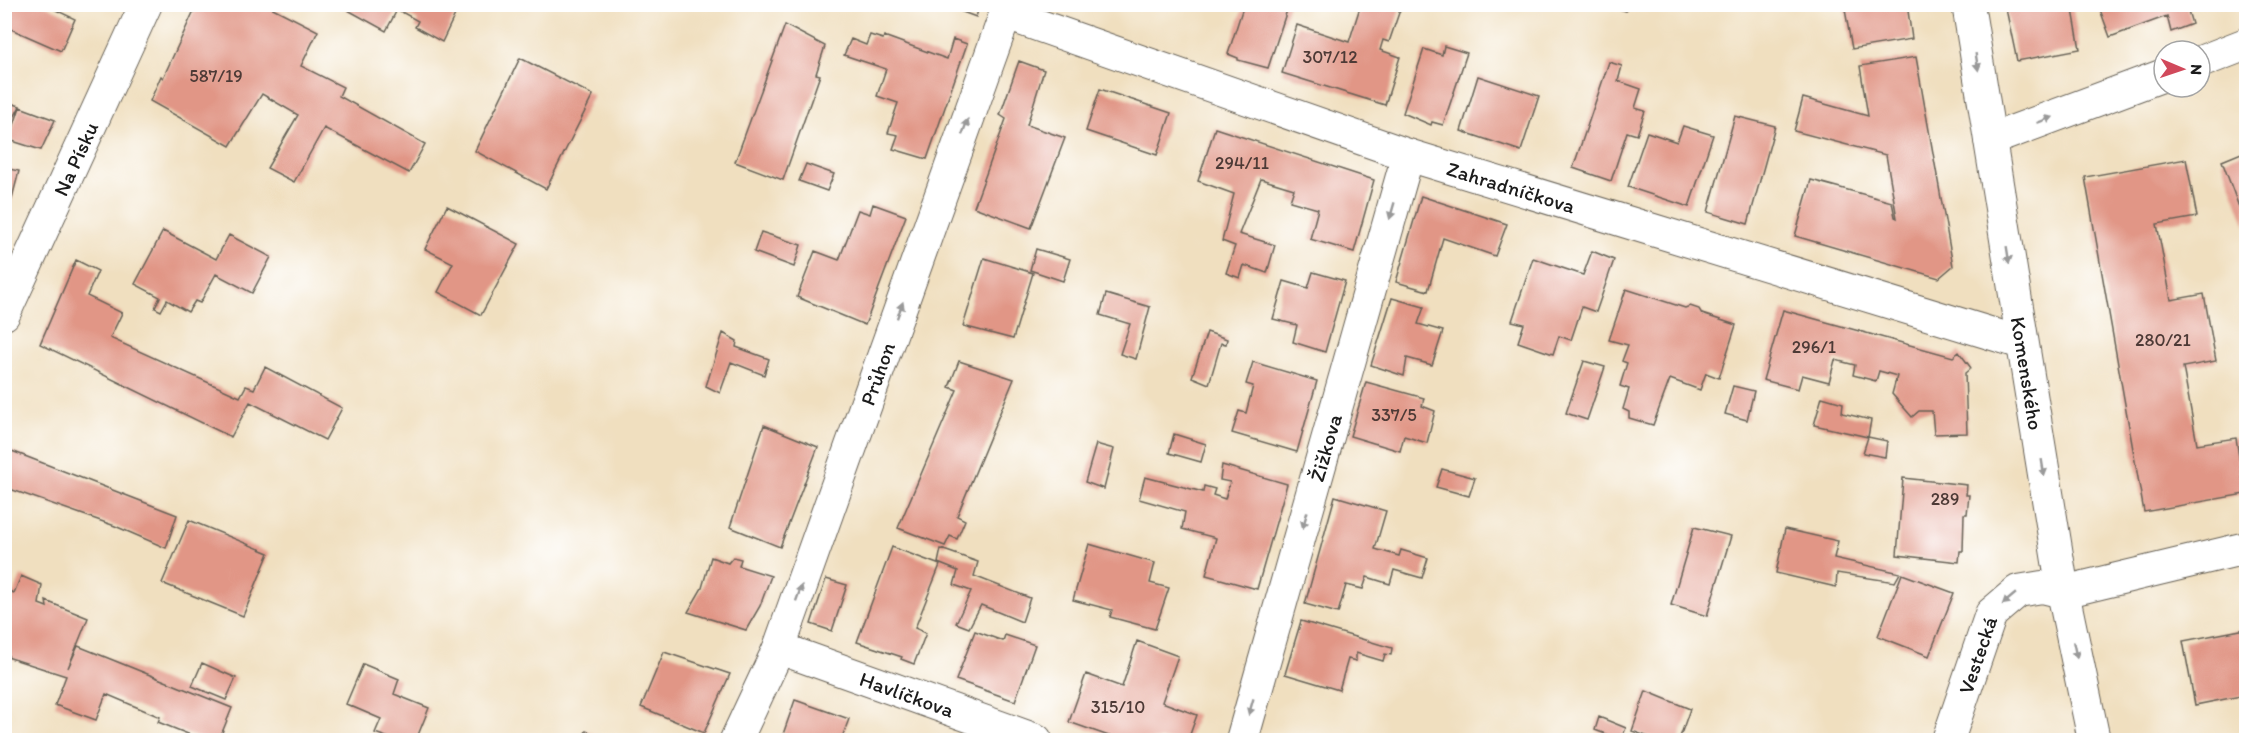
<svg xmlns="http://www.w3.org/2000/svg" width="2251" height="745" font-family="Itim,sans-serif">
	<rect width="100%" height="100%" fill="#fff"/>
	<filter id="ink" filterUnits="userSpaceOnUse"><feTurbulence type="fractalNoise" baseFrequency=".0167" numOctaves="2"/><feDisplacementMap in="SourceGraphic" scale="12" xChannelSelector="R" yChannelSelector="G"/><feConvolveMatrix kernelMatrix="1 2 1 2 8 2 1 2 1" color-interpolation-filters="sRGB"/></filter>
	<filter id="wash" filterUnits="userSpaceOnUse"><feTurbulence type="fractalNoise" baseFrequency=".008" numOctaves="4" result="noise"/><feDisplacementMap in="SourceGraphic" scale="24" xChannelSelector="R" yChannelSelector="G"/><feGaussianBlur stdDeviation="1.35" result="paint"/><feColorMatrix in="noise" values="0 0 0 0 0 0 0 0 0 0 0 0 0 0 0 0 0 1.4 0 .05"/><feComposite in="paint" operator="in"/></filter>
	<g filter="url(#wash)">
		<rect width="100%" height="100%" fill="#f0dfbf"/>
		<g id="blocks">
			<path fill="#e19686" d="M4,4h39l32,15 -14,32 -57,-25z
				M197,4h68l53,27 -17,35 42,21 -4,9 86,48 -16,29 -85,-45 -30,54 -27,-14 31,-53 -36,-21 -32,52 -80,-45 11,-25 2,2z
				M337,4h63l-14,27z
				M401,4h59l-18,38 -27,-15 3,-6 -20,-11z
				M941,4h39l-4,13z
				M1244,4h45l-21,64 -30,-8v-2l-10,-4z
				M1361,4h41l-13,38 -6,-2 -3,10 20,7 -15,48 -103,-32 15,-48 52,17z
				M1602,4h26l-2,7z
				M1844,4h63l5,35 -60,10z
				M2005,4h67l8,45 -63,12z
				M2098,4h88l6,20 -21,8 -4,-16 -57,21z
				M785,25l40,21 -9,28 4,1 -37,105 -48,-18z
				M870,35l13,4 1,-3 63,23 6,-20 14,5 -40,115 -34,-10 5,-14 -10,-2 10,-30 -21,-7 9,-27 -42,-14 7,-16 15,6z
				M1444,46l23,7 -24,72 -11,-3 -1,3 -28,-12 21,-64 18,6z
				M1916,57l37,209 -14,12 -144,-42 16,-56 81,22 3,15 2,1 -11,-63 -92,-24 9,-33 65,18 -8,-50z
				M520,58l73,37 -47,94 -71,-38z
				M1019,61l25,9 -17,55 38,13 -34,90 -57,-21 32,-88 -6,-4z
				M1609,62l13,4 -4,15 23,8 -6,19 10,3 -8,24 -10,-3 -16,49 -38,-13z
				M1478,76l61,20 -18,55 -60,-20z
				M1100,89l71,24 -14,42 -71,-24z
				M4,101l16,5 -8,15 -8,-2z
				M20,107l35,13 -14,30 -32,-10z
				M1735,116l40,10 -27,98 -40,-12z
				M1683,126l30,9 -24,72 -61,-20 19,-55 30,10z
				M1215,128l159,52 -20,72 -44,-13 8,-30 -28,-8 4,-12 -33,-10 -22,55 36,11 -8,28 -23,-8 -4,13 -14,-5 9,-27 -13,-5 12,-47 -36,-13z
				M2246,151v75l-24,-65z
				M2186,159l11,58 -40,7 14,76 33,-6 12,67 -33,6 14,77 39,-6 9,56 -101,18 -59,-335z
				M806,164l28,10 -7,17 -28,-10z
				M4,168l15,3 -9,35 -6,-1z
				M1421,196l86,28 -12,32 -52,-18 -15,53 -32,-9z
				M873,204l33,12 -41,109 -68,-28 18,-46 24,9 19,-50 12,4z
				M447,206l72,38 -38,71 -43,-23 15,-29 -28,-14z
				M163,231l53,28 13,-24 42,22 -19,36 -36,-19 -16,29 -5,-2 -7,11 -21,-12 -6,11 -6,-3 5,-11 -25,-13z
				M761,232l40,13 -7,22 -40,-15z
				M1036,249l34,10 -7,22 -33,-11z
				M1592,251l22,9 -18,52 -14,-5 -11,33 -12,-4 -6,18 -35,-12 6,-18 -12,-3 21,-63 50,17z
				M984,258l49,15 -20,66 -50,-13z
				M76,260l22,11 -11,25 35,17 -12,25 130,59 6,-11 8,3 11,-22 77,41 -17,32 -75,-38 -19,35 -191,-93z
				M1313,272l32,9 -20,71 -32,-10 4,-17 -24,-6 11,-38 24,7z
				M1626,289l59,19 5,-2 9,3 3,5 34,11 -17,53 -13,-5 -6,17 -30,-11 -17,46 -24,-7v-6l-6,-3 6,-20 -9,-3 7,-23 -5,-2 6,-16 -19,-5z
				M1106,294l44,13 -14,52 -16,-5 10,-30 -30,-9z
				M1392,298l32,9 -6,17 25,7 -11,34 -25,-7 -3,18 -33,-11z
				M1783,310l170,47 6,-5 12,16 -6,5 2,60 -33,1 -2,-23h-13l-7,6 -20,-23 5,-18 -18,-5 -3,10 -23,-6 2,-10 -20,-5 -6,22 -27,-7 -4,14 -35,-9z
				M1207,332l20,7 -1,5 -5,-1 -12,41 -17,-7z
				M723,333l14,8 -1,6 33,12 -5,16 -33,-13 -11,31 -14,-7z
				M959,361l55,18 -57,137 8,4 -8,19 -7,-3 -5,10 -47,-18 59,-138 -8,-3z
				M1584,361l21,6 -18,53 -21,-7z
				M1253,362l64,19 -20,71 -65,-19 7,-22 7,2 7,-27 -7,-2z
				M1366,382l58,16 -2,8 13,5 -8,32 -23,-7 -4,15 -50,-15z
				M1733,386l21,5 -7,29 -22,-6z
				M1822,397l21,6 -1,10 29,7 -3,17 -54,-12z
				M764,425l54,22 -38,100 -50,-20z
				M1174,434l32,10 -5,18 -32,-9z
				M1868,437l19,4 -2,16 -22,-4z
				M1096,444l18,5 -10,40 -19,-7z
				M4,448l173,67 -11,33 -51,-22 -111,-39z
				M1222,465l65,19 -30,105 -51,-14 10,-37 -34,-9 3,-17 -46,-13 6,-22 58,15 1,-6 11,3 -2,6 12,4 5,-17 -10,-2z
				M1442,469l33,9 -6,18 -33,-9z
				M1903,478l64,7 -1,10h3l-2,19h-3l-1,37h-3l-1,11 -62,-7z
				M1335,496l51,15 -11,38 24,7 2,-6 27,8 -6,20 -28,-8 -4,14 -23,-7 -4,12 -17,-4 -8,28 -33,-9z
				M189,520l80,33 -26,63 -81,-33z
				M1694,527l37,9 -24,80 -36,-11z
				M1785,529l53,12 -4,17 66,15 -5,9 -58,-9 -1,14 -60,-14z
				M1089,544l66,19 -5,20 19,5 -14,41 -45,-12 2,-7 -39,-10z
				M892,547l48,18 -25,63 11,5 -12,31 -13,-5 1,-2 -45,-15z
				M941,549l37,13 -4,14 56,22 -8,24 -41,-17 -12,23 -13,-5 15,-32 -17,-6 4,-14 -20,-8z
				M711,557l17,6 5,-6 8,2 -2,7 32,10 -11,30 -14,24 -58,-18 14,-24z
				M1902,574l52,19 -25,63 -51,-20z
				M21,576l21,9 -3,19 8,3 -1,-6 42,17 -20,50 10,-22 154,62 -13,32h-16l-45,-18 2,-5 -54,-23 -10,26 -41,-15 11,-29 -62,-20h5l-5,-2v-65l10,4z
				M826,579l21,6 -15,46 -21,-7z
				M1301,621l91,27 -1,7 -6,-1 -2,7 -27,-8v8l-8,-2 -9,31 -54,-16z
				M2246,629v66l-51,10 -12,-64z
				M975,631l28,10 2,-6 30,10 -20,56 -59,-21z
				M1137,641l41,15 -16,46 35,13 -9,25h-68l-51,-18 17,-48 36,13z
				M664,652l66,22 -26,59 -63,-26z
				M202,663l34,15 -10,22 -34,-14z
				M363,664l36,15 -5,15 35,14 -13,32h-21l-20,-7 6,-14 -35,-15z
				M1646,691l44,18 -11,31h-22l-25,-9z
				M795,700l54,19 -8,21h-60z
				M1599,717l27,11 -5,12 -26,-10z
				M586,731l25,9h-29z"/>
		</g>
	</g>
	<g filter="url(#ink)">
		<use href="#blocks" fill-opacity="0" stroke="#666055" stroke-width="1.5"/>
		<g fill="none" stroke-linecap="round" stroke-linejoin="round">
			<defs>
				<g id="street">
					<path id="s1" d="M1968,4l95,588 31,148"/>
					<path id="s2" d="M1006,14l402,141 614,188"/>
					<path d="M2200,62l46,-18"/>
					<path d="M1990,140l174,-65"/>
					<path id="s3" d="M4,314l142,-310"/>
					<path id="s4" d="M779,648l257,92"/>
					<path id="s5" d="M736,740l43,-92 230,-644"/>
					<path id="s6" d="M1242,740l166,-585"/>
					<path id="s7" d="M1948,740l43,-126 27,-23 24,-4 21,5 183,-44"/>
				</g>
			</defs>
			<use href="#street" stroke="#666055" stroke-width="34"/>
			<use href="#street" stroke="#fff" stroke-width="32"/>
		</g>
		<defs><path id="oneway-solid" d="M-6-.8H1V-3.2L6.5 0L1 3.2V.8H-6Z" transform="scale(1.5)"/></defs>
		<g fill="#999">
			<use href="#oneway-solid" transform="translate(1977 62) rotate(81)"/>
			<use href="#oneway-solid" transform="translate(2045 120) rotate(-20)"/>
			<use href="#oneway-solid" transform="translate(965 127) rotate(-70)"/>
			<use href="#oneway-solid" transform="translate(1392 211) rotate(106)"/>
			<use href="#oneway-solid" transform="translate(2008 255) rotate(81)"/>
			<use href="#oneway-solid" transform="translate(900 310) rotate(-70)"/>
			<use href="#oneway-solid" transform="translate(2043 468) rotate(81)"/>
			<use href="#oneway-solid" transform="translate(1305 520) rotate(106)"/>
			<use href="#oneway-solid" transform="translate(799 593) rotate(-70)"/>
			<use href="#oneway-solid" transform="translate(2009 599) rotate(140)"/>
			<use href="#oneway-solid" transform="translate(2075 650) rotate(78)"/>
			<use href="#oneway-solid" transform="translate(1251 707) rotate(106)"/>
		</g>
	</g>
	<g text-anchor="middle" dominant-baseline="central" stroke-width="5" stroke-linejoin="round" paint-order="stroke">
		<g font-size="18" fill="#4d3a36">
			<text x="1330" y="57">307/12</text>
			<text x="216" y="76">587/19</text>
			<text x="1242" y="163">294/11</text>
			<text x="2163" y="340">280/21</text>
			<text x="1814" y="347">296/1</text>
			<text x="1394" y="415">337/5</text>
			<text x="1945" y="499">289</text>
			<text x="1118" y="707">315/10</text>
		</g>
		<g font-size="21" fill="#1c1c1c" stroke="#fff">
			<text stroke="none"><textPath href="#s3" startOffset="171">Na Písku</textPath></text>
			<text stroke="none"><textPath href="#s2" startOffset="534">Zahradníčkova</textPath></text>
			<text stroke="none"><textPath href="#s1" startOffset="374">Komenského</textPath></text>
			<text stroke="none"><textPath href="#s5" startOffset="393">Průhon</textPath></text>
			<text stroke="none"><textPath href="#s6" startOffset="304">Žižkova</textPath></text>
			<text stroke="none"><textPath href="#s7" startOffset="90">Vestecká</textPath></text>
			<text stroke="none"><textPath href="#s4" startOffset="136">Havlíčkova</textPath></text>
		</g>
	</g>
	<rect width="2251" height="745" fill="none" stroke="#fff" stroke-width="24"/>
	<g transform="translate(2182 69) rotate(92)"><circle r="28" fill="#ffffff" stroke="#a4a4a4" stroke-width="1.5"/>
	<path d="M0-4.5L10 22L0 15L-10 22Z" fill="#d1495b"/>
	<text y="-9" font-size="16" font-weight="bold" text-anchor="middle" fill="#1c1c1c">N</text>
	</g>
</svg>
